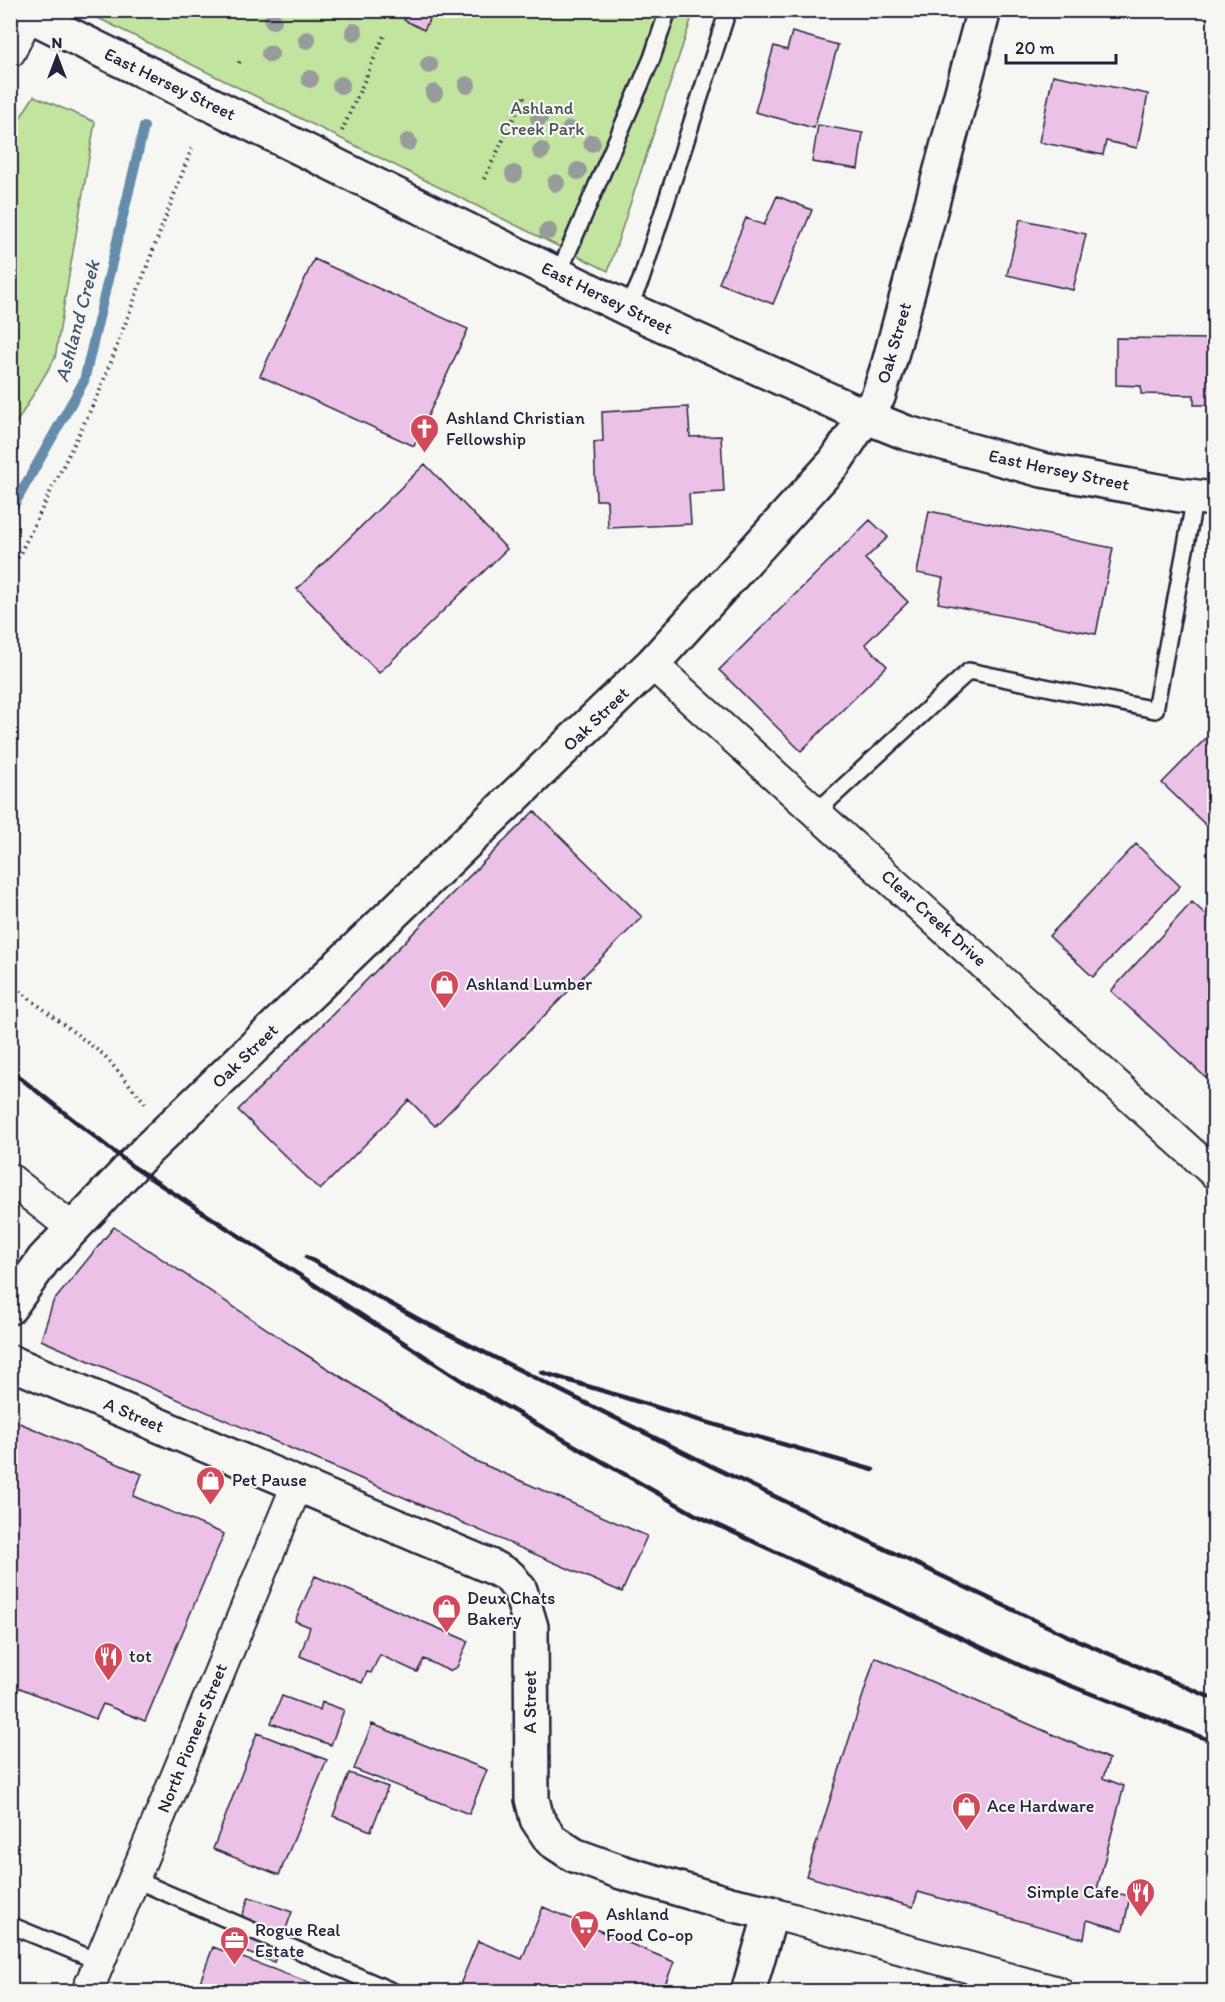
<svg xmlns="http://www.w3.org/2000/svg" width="1225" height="2002" font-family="Itim,sans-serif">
	<rect width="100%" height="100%" fill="#f6f6f2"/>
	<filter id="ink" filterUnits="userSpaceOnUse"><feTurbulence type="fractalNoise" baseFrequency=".0167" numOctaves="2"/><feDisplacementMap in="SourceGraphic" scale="12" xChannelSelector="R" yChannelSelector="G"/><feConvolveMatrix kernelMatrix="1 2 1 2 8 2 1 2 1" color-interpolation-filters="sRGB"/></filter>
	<g filter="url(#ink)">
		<path fill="#c1e49e" stroke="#72836c" stroke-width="1.5" d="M84,11h610l-86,260z
			M34,96l61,26 -40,236 -44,74v-300z"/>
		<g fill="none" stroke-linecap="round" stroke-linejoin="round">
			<path stroke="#658caa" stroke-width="10" d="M159,13v-3
				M10,512l74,-131 60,-254"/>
		</g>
		<path fill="#ebc1e8" stroke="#22223b" stroke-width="1.5" d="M409,10h25l-10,20 -20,-10z
			M792,32l46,13 -24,83 -59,-16 19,-66 13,4z
			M1053,75l95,19 -11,54 -31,-7 -3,14 -64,-13z
			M818,125l45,8 -5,36 -46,-7z
			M777,196l35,14 -39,94 -54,-21 27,-65 18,7z
			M1020,219l66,15 -13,56 -66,-15z
			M314,259l154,70 -54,117 -154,-70z
			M1116,338l98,1v66h-20v-10l-53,-1v-8l-25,-1z
			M688,407l2,30 31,-1 3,56 -35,2 2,30 -83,4 -1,-28h-11l-2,-58 9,-1 -1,-29z
			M425,464l82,85 -128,124 -82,-84z
			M929,511l184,37 -17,86 -158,-31 5,-25 -26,-5z
			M870,520l18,17 -23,22 43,43 -43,42 22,22 -86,85 -82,-81z
			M1210,734l4,4v95l-52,-50z
			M534,811l108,106 -207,209 -26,-26 -89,90 -82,-80z
			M1136,844l44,42 -87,91 -44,-41z
			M1192,902l22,20v163l-103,-94z
			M114,1227l183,122 174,110 176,77 -25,56 -581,-252 12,-38z
			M10,1419l132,55 -9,22 91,38 -79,187 -42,-17 -7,15 -86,-35z
			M315,1576l153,65 -11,26 -8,4 -25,-12 -7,13 -37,-17 -9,18 -4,-1 -5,11 -62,-27 10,-29 -15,-6z
			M875,1657l234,102 -6,19 21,8 -27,103 33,7 -7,34 -36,-10 -3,19 -166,-47 -5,15 -107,-31z
			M282,1696l38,14 2,-8 22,8 -13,35 -60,-22z
			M372,1724l115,46 -18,44 -115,-45z
			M257,1733l70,27 -48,115 -66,-26z
			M349,1773l39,14 -17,44 -38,-15z
			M249,1897l43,15 -18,50 -43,-15z
			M543,1907l131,55 -12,30h-205l21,-51 44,18z
			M213,1947l122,45h-126l2,-6 -11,-4z"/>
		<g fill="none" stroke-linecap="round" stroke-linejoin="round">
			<defs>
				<path id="lane" d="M558,275l94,-217 16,-48
					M628,309l13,-29 87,-270
					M816,812l153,-141 186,39 40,-213
					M134,1879l260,113
					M10,1925l90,37"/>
				<path id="street" d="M10,52l18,-37
					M652,664l562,509
					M10,1179l62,49
					M771,1913l287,79
					M87,1992l210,-507"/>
				<path id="secondary" d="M19,10l609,299 239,108 40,16 135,37 138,25 34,4
					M10,1307l34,-48 104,-110 504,-485 183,-202 43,-65 11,-34 95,-353
					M10,1362l482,205 17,9 11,14 11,37 1,172 5,20 14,21 23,15 47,17 109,32 41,9 -23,79"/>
			</defs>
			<use href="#lane" stroke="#22223b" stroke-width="20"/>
			<use href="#street" stroke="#22223b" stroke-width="34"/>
			<use href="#secondary" stroke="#22223b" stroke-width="38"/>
			<path stroke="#22223b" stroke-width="4" stroke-dasharray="1.5 4.5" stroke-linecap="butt" d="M239,63l2,-5
				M342,131l42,-95
				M484,179l42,-86
				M10,574l89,-181 94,-248
				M10,984l94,71 42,49"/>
			<use href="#lane" stroke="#f6f6f2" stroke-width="15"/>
			<use href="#street" stroke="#f6f6f2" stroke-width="30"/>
			<use href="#secondary" stroke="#f6f6f2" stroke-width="33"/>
			<path stroke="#22223b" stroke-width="4.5" d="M10,1070l122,96 64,42 276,179 222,127 334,155 186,73
				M306,1257l114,63 293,147 357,170 144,62
				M541,1372l154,47 178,51"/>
		</g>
		<g fill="#979c9b">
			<circle cx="273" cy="20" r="9"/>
			<circle cx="354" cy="32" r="9"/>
			<circle cx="307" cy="40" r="9"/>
			<circle cx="270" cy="54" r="9"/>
			<circle cx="429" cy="65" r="9"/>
			<circle cx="310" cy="79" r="9"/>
			<circle cx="341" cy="85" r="9"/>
			<circle cx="467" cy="85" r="9"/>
			<circle cx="434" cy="93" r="9"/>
			<circle cx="539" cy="118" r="9"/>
			<circle cx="570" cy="130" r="9"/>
			<circle cx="408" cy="142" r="9"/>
			<circle cx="592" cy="143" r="9"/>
			<circle cx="541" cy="151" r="9"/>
			<circle cx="578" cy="171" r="9"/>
			<circle cx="514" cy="174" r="9"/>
			<circle cx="556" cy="183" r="9"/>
			<circle cx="548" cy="231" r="9"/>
		</g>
	</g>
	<defs>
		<symbol id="church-pin" viewBox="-11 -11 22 30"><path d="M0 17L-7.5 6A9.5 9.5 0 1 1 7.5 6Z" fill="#d1495b" stroke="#f6f6f2"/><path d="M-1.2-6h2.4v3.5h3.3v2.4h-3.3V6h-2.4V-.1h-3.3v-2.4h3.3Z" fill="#fff"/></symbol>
		<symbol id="shop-pin" viewBox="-11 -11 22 30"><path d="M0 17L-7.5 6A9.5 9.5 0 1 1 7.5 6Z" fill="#d1495b" stroke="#f6f6f2"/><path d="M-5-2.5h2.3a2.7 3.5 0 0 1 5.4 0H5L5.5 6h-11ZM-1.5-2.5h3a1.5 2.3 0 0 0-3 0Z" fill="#fff"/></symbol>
		<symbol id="restaurant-pin" viewBox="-11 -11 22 30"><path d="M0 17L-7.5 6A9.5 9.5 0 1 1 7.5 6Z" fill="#d1495b" stroke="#f6f6f2"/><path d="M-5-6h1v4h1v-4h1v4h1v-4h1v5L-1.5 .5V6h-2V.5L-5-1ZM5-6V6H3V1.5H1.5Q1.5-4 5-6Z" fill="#fff"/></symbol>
		<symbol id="supermarket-pin" viewBox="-11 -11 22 30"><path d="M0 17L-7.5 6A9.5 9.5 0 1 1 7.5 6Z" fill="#d1495b" stroke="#f6f6f2"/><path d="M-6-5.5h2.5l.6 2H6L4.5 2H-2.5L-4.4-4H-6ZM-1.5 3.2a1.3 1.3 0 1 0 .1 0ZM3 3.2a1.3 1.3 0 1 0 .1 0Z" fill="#fff"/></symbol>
		<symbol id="office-pin" viewBox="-11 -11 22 30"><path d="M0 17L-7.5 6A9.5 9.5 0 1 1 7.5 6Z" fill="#d1495b" stroke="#f6f6f2"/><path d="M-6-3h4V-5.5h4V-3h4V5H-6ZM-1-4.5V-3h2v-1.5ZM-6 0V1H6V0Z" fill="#fff"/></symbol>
	</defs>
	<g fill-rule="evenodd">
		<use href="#church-pin" x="408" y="412" width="33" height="45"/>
		<use href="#shop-pin" x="428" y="968" width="33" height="45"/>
		<use href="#shop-pin" x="194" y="1464" width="33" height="45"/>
		<use href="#shop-pin" x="430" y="1592" width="33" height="45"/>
		<use href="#restaurant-pin" x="92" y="1640" width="33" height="45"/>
		<use href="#shop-pin" x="950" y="1790" width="33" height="45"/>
		<use href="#restaurant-pin" x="1124" y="1876" width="33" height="45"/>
		<use href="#supermarket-pin" x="568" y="1908" width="33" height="45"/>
		<use href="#office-pin" x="218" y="1924" width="33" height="45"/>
	</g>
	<g text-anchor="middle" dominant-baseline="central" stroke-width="4.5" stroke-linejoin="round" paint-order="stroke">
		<g font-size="18" fill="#22223b" stroke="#f6f6f2">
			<text transform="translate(170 84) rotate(26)">East Hersey Street</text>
			<text transform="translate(607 298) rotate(26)">East Hersey Street</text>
			<text transform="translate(894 343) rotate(-74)">Oak Street</text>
			<text transform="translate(1059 470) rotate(12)">East Hersey Street</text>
			<text transform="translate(596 719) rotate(-44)">Oak Street</text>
			<text transform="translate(934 918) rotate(42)">Clear Creek Drive</text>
			<text transform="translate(245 1056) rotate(-44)">Oak Street</text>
			<text transform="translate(134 1415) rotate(23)">A Street</text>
			<text transform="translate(530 1702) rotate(-90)">A Street</text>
			<text transform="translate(192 1738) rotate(-68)">North Pioneer Street</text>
		</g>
		<g font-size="18" fill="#4a5254" stroke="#f6f6f2">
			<text x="542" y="108">Ashland<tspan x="542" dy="21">Creek Park</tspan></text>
		</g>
		<g font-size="18" fill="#22223b" stroke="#f6f6f2" text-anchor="start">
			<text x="446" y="418">Ashland Christian<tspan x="446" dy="21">Fellowship</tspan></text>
			<text x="466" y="984">Ashland Lumber</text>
			<text x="232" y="1480">Pet Pause</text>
			<text x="467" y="1598">Deux Chats<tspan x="467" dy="21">Bakery</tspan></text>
			<text x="129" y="1656">tot</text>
			<text x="987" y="1806">Ace Hardware</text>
			<text x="1119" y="1892" text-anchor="end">Simple Cafe</text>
			<text x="606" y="1914">Ashland<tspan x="606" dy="21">Food Co-op</tspan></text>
			<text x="255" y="1930">Rogue Real<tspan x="255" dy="21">Estate</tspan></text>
		</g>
		<g font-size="20" font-style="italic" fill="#445772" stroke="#f6f6f2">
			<text transform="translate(77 321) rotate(-75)">Ashland Creek</text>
		</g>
	</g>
	<rect width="1225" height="2002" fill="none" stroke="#f6f6f2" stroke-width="36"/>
	<rect x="18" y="18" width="1189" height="1966" fill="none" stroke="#22223b" stroke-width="2" filter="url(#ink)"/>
	<g transform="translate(57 57)" stroke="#f6f6f2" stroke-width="4.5" paint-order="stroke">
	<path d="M0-4.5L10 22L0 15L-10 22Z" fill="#22223b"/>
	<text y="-9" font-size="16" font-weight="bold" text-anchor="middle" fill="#22223b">N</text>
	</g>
	<path d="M1006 54v9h110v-9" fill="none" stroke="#22223b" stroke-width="3"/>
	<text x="1015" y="54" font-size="18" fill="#22223b" stroke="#f6f6f2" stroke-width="4.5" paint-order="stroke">20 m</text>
</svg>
